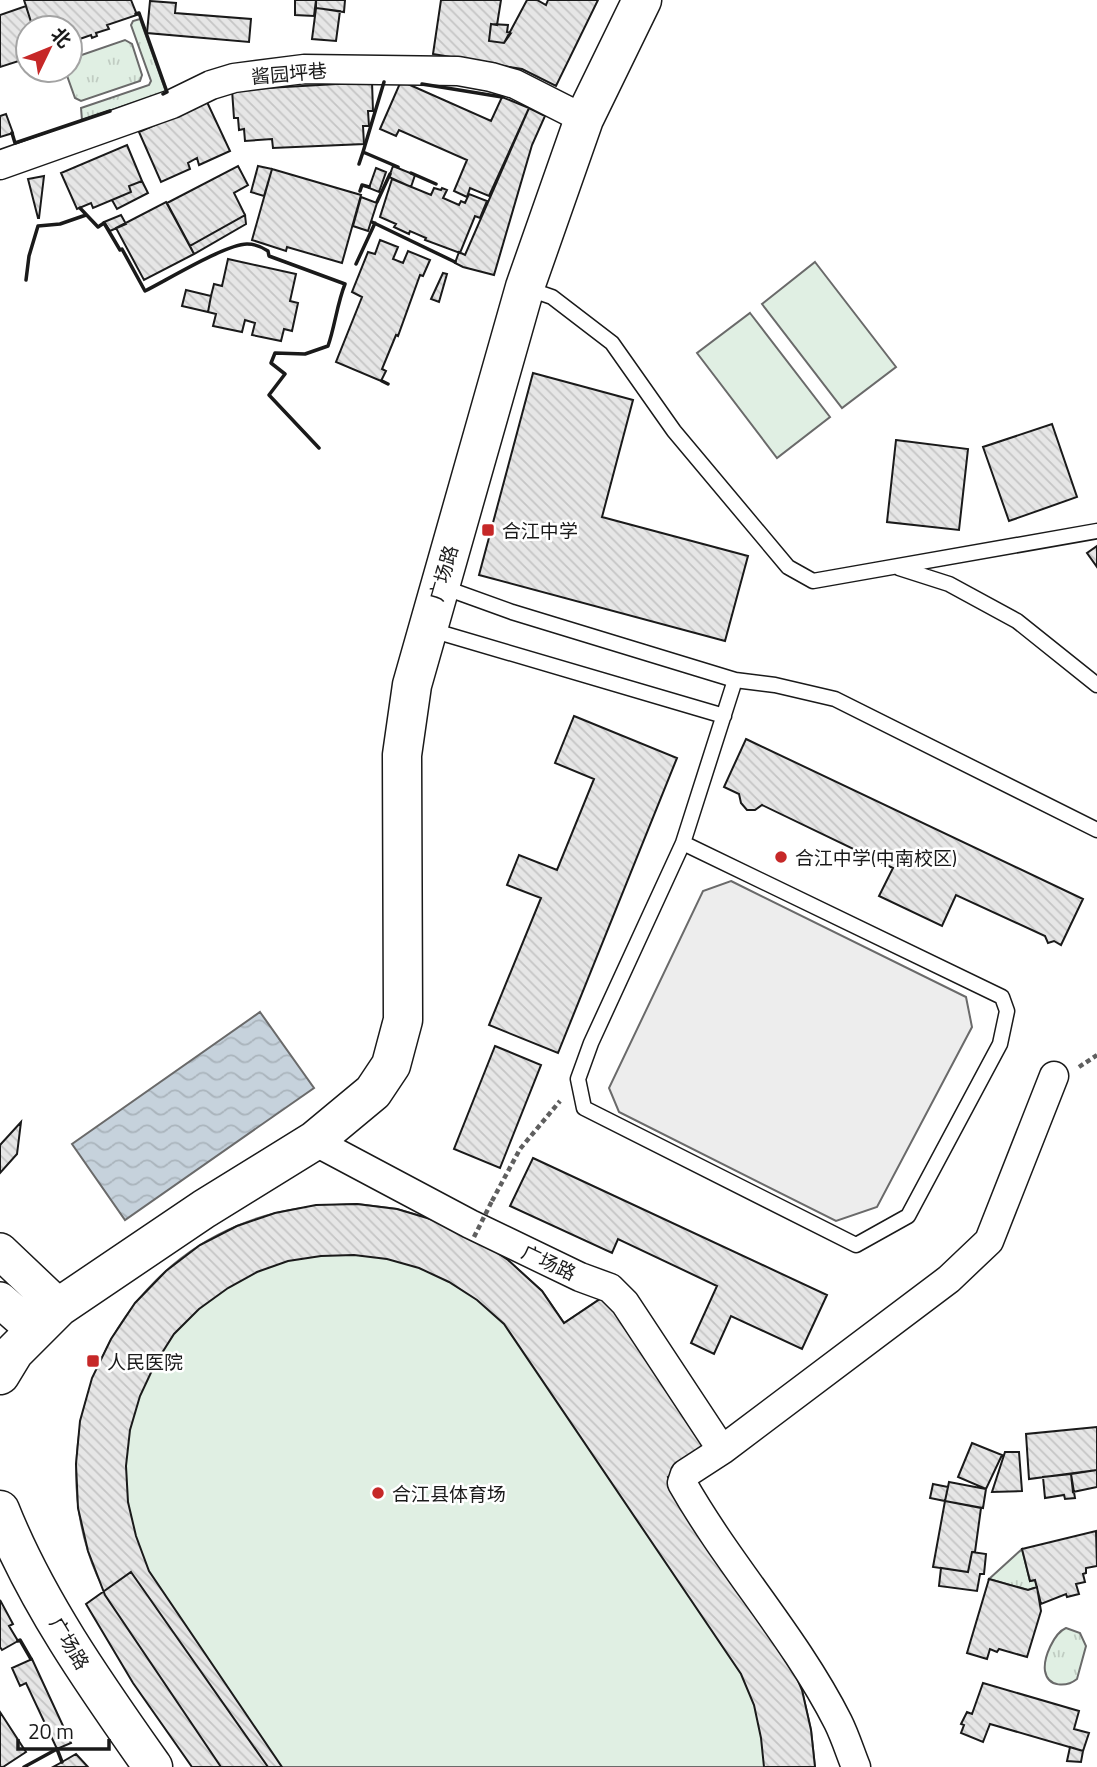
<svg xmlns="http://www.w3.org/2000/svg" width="1097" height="1767" font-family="'Titillium Web','Noto Sans SC',sans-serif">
	<defs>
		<pattern id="grass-tufts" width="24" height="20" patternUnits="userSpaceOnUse" patternTransform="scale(1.75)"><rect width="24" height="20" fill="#e0efe3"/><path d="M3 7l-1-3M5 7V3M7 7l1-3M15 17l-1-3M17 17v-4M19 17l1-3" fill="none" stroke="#c0ccc2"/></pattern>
		<pattern id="water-waves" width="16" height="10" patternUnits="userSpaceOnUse" patternTransform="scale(1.75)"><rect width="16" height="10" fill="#c6d2dc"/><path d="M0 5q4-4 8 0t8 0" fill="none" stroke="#aab4bc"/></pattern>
		<pattern id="building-back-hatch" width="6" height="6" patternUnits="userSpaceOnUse" patternTransform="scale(1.75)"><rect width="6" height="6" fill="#e6e6e6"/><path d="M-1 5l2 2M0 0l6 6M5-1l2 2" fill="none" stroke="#c5c5c5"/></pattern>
	</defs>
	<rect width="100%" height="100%" fill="#fff"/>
	<path fill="url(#grass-tufts)" stroke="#6a6a6a" stroke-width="2" d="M140,19l26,73 -84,28 -1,-12 68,-23 2,-4 -20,-56 2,-4z
		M125,40l7,4 10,31 -2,6 -59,20 -6,-3 -10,-28h5v-11z
		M1022,1549l8,32 5,-1 2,7 -9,3 -39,-11z
		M1066,1628l14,5 6,13 -9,33c-10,8 -29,9 -32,-8 -2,-13 9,-38 21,-43z"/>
	<path fill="#e0efe3" stroke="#6a6a6a" stroke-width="2" d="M815,262l81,105 -54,41 -80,-104z
		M750,313l80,104 -53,41 -80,-105z
		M357,1204l40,5 40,12 71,39 34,31 22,32 45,-30 104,155 -44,30 116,172 17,40 9,40 4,37h-594c-24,-37 -49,-73 -74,-110 -23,-34 -47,-66 -59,-106 -40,-128 25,-273 149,-325 39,-17 78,-21 120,-22z"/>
	<path fill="#ededed" stroke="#6a6a6a" stroke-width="2" d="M731,881l235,116 6,30 -95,180 -41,14 -217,-109 -10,-24 94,-197z"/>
	<path fill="url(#water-waves)" stroke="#6a6a6a" stroke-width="2" d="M260,1012l54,76 -189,132 -53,-76z"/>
	<path fill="url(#building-back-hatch)" stroke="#1a1a1a" stroke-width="2" d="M24,0h107l6,15 -30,10 2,4 -13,4 1,3 -5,2 -1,-3 -20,7 -1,-14h-37z
		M295,0h21l-2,16 -19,-1z
		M316,0h29l-1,12 -28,-4z
		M441,0h60l-4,25 -6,-1 -2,17 15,2 23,-43h10l9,5 2,-5h50l-42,86 -34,-17 -89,-15z
		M150,1l26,2 -1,10 76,6 -2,23 -102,-9z
		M26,6l7,22h-5v30l-28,9v-52z
		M316,8l24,3 -4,30 -24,-2z
		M491,24l17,1 -1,7 4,1 -7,10 -15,-2z
		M401,81l90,40 11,-24 27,11 -40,88 -19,-8 -3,9 -13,-6 13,-31 -68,-30 -3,6 -16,-7z
		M372,82l1,29h-5l1,15h-6l1,18 -91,4 -1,-9 -27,2 -1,-12 -5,1 -1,-12h-4l-2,-28z
		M207,102l23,49 -31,14 -2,-7 -9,5 2,6 -29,13 -22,-50z
		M529,108l16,8 -13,29 -38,130 -31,-8 -8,-4 4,-11 6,3z
		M6,114l7,19 -13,4v-21z
		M127,145l15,36 -13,5 2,6 -38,16 -2,-5 -14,6 -16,-36z
		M238,166l10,19 -14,8 11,22 -55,31 -23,-43z
		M258,166l14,3 -8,27 -13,-4z
		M393,166l22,9 -4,12 -22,-10z
		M376,168l10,4 -7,20 -10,-4z
		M272,169l89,26 -19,68 -55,-16 -1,4 -34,-11z
		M44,176l-5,42h-1l-10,-39z
		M392,179l39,16 3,-7 7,2 1,-2 5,2 -4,8 16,7 2,-4 4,2 4,-9 18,7 -7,17 -5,-2 -15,37 -35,-13 1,-2 -16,-7 -1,3 -15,-7 2,-3 -16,-7z
		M142,181l6,12 -31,16 -5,-9 19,-8 -2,-6z
		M361,197l16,6 -9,28 -15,-5z
		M166,202l28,52 -50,26 -28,-52z
		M121,215l5,9 -16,7 -6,-9z
		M245,215l1,9 -52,30 -4,-8z
		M380,240l18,7 -5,12 10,4 5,-12 22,9 -7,16 -3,-1 -22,61 -2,-1 -14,34 4,2 -5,10 -45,-19 26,-65 -10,-5 16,-40 7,2z
		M228,259l68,15 -6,27 8,2 -6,28 -8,-2 -3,12 -29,-6 3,-12 -10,-3 -3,12 -29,-6 3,-12 -8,-2 3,-16 3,-12 8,2z
		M443,273l4,1 -8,28 -8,-3z
		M186,290l25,6 -3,16 -26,-6z
		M533,373l100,27 -31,117 146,39 -23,85 -246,-66z
		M1052,424l25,73 -68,24 -26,-74z
		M896,440l72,9 -9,81 -72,-8z
		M1097,546v21l-10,-14z
		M574,716l103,42 -119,295 -69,-28 52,-127 -34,-13 12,-30 38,15 37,-91 -39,-16z
		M746,739l337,160 -22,46 -7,-4 -6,2 -3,-7 -89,-41 -14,31 -63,-30 14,-28 -131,-63 -7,5h-8l-6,-7 -2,-9 -15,-7z
		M495,1046l46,19 -41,103 -46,-19z
		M21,1122l-4,32 -17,19v-28z
		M533,1158l294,137 -25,54 -71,-33 -17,38 -23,-11 26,-57 -99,-47 -6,14 -102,-47z
		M357,1204l40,5 40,12 37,16 34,23 34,31 22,32 45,-30 104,155 -45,29 117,173 17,40 9,40 4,37h-51l-3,-29 -7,-33 -13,-31 -237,-350 -27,-24 -28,-18 -30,-14 -32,-9 -33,-4 -33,1 -33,5 -31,11 -29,16 -29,21 -25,25 -19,30 -15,32 -10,34 -4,36 2,36 8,34 13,35 133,196h-61l-116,-172 -17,-44 -10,-43 -2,-44 4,-43 12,-43 19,-39 24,-36 31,-32 34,-26 37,-19 38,-13 41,-8z
		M1097,1427v43l-68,9 -3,-45z
		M972,1443l30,12 -16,34 -28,-12z
		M1005,1452h14l3,39 -30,1z
		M1097,1470v17l-24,5 -2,-18z
		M1071,1474l4,24 -10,1 -1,-4 -19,3 -2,-21z
		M949,1482l37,7 -3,19 -38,-7z
		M933,1484l15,3 -3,14 -15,-3z
		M945,1501l36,7 -6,44h-3l-4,20 -35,-5z
		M1096,1531l1,35 -11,2v5l-3,1 2,8 -9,2 3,10 -12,3 -1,-3 -25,10 -6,-24 -5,1 -8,-32z
		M972,1552l14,2 -2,20h-4l-3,17 -38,-5 2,-18 27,4z
		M131,1572l137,195h-76l-59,-84 -47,-79z
		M989,1579l39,11 9,-3 4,24 -14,46 -28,-8 -2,3 -7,-3 -3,10 -20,-6z
		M0,1600l13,24 -4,2 9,15 -16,9 -2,-3z
		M32,1659l39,84 -14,6 -31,-66 -6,3 -8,-18z
		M983,1683l96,28 -5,18 15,4 -6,18 -93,-27 -7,18 -22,-9 3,-8 -3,-1 6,-12 5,2z
		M0,1712l26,40 -23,15h-3z
		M1070,1747l13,4 -2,11 -14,-1z
		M76,1754l12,13h-35l9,-5z"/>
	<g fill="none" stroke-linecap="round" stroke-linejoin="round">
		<defs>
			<path id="service" d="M526,288l26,9 60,46 62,88 114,136 25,14 284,-50
				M899,568l50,16 68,37 80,64
				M440,586l72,26 223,68 40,5 60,14 262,131
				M428,629l296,87
				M683,843l319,154 5,14 -7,33 -92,172 -52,29 -272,-137 -6,-29 13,-36 92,-200 52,-163"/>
			<path id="minor" d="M0,165l172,-61 39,-19 23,-7 70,-9 154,2 33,6 24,7 69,35
				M314,1141l156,83 110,53 30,11 15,15 97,147 -37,24 -3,9c47,83 113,154 156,239 7,14 12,30 18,45
				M722,1450l227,-171 40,-38 65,-165"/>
			<path id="tertiary" d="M0,1251l59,56
				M0,1300l34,30"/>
			<path id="secondary" d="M0,1375l14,-23 45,-45 145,-98 110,-68 59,-49 18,-27 12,-45 -1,-265 10,-70 113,-398 59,-168 58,-119
				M0,1510c37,93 96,176 153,257"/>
		</defs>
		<use href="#service" stroke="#1a1a1a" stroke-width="17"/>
		<use href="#minor" stroke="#1a1a1a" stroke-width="31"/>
		<use href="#tertiary" stroke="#1a1a1a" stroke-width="38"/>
		<use href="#secondary" stroke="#1a1a1a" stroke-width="41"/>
		<path stroke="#5f5f5f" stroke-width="4.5" stroke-dasharray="5 3.5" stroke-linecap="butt" d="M1079,1067l18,-12
			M492,1201l28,-52 40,-48"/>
		<use href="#service" stroke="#fff" stroke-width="14"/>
		<use href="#minor" stroke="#fff" stroke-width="28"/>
		<use href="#tertiary" stroke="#fff" stroke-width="35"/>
		<use href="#secondary" stroke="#fff" stroke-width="38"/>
		<path stroke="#5f5f5f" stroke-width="4.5" stroke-dasharray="5 3.5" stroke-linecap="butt" d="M474,1237l18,-36"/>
		<path stroke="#1a1a1a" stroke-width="3.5" d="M136,14l3,-1 28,79 -4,2
			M384,82l-21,70 35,15
			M422,84l80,13
			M12,133l3,10 95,-32
			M359,164l4,-12
			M411,173l25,11
			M360,191l2,-6 7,2
			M377,202l13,-28
			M80,208l18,19 6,-4 16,27 2,-1 23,42c22,-11 81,-47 102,-47 8,0 15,3 21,7l1,5 76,28c-8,20 -10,42 -17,62l-23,8 -30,-1 -4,10 14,11 -16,21 50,53
			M372,222l83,40
			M356,264l19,-41
			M26,280l3,-24 9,-30 22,-2 26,-9
			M382,381l6,3
			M18,1641l2,-1 11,19
			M24,1767l33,-18 5,13"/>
	</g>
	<g fill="#c62828" stroke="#fff" stroke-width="2.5">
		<rect x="481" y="523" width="14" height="14" rx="3.5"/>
		<circle cx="781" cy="857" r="7"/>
		<rect x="86" y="1354" width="14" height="14" rx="3.5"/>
		<circle cx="378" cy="1493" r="7"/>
	</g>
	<g text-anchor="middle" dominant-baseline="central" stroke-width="5" stroke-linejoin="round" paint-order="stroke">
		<g font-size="19" fill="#1a1a1a" stroke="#fff">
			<text transform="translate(289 73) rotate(-5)">酱园坪巷</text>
			<text transform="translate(443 573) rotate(-74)">广场路</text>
			<text transform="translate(549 1262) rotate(25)">广场路</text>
			<text transform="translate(70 1643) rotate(59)">广场路</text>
		</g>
		<g font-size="19" fill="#1a1a1a" stroke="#fff" text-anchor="start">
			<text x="502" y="530">合江中学</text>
			<text x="795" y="857">合江中学(中南校区)</text>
			<text x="107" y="1361">人民医院</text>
			<text x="392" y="1493">合江县体育场</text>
		</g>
	</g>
	<g transform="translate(49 49) rotate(47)"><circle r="33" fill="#ffffff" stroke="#a3a3a3" stroke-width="2"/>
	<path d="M0-5L12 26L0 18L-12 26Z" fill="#c62828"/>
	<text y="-10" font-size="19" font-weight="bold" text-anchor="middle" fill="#1a1a1a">北</text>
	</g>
	<path d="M18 1739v10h91v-10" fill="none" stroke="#1a1a1a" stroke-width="3.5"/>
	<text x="28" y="1739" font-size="21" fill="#1a1a1a" stroke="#ffffff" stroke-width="5" paint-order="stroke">20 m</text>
</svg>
